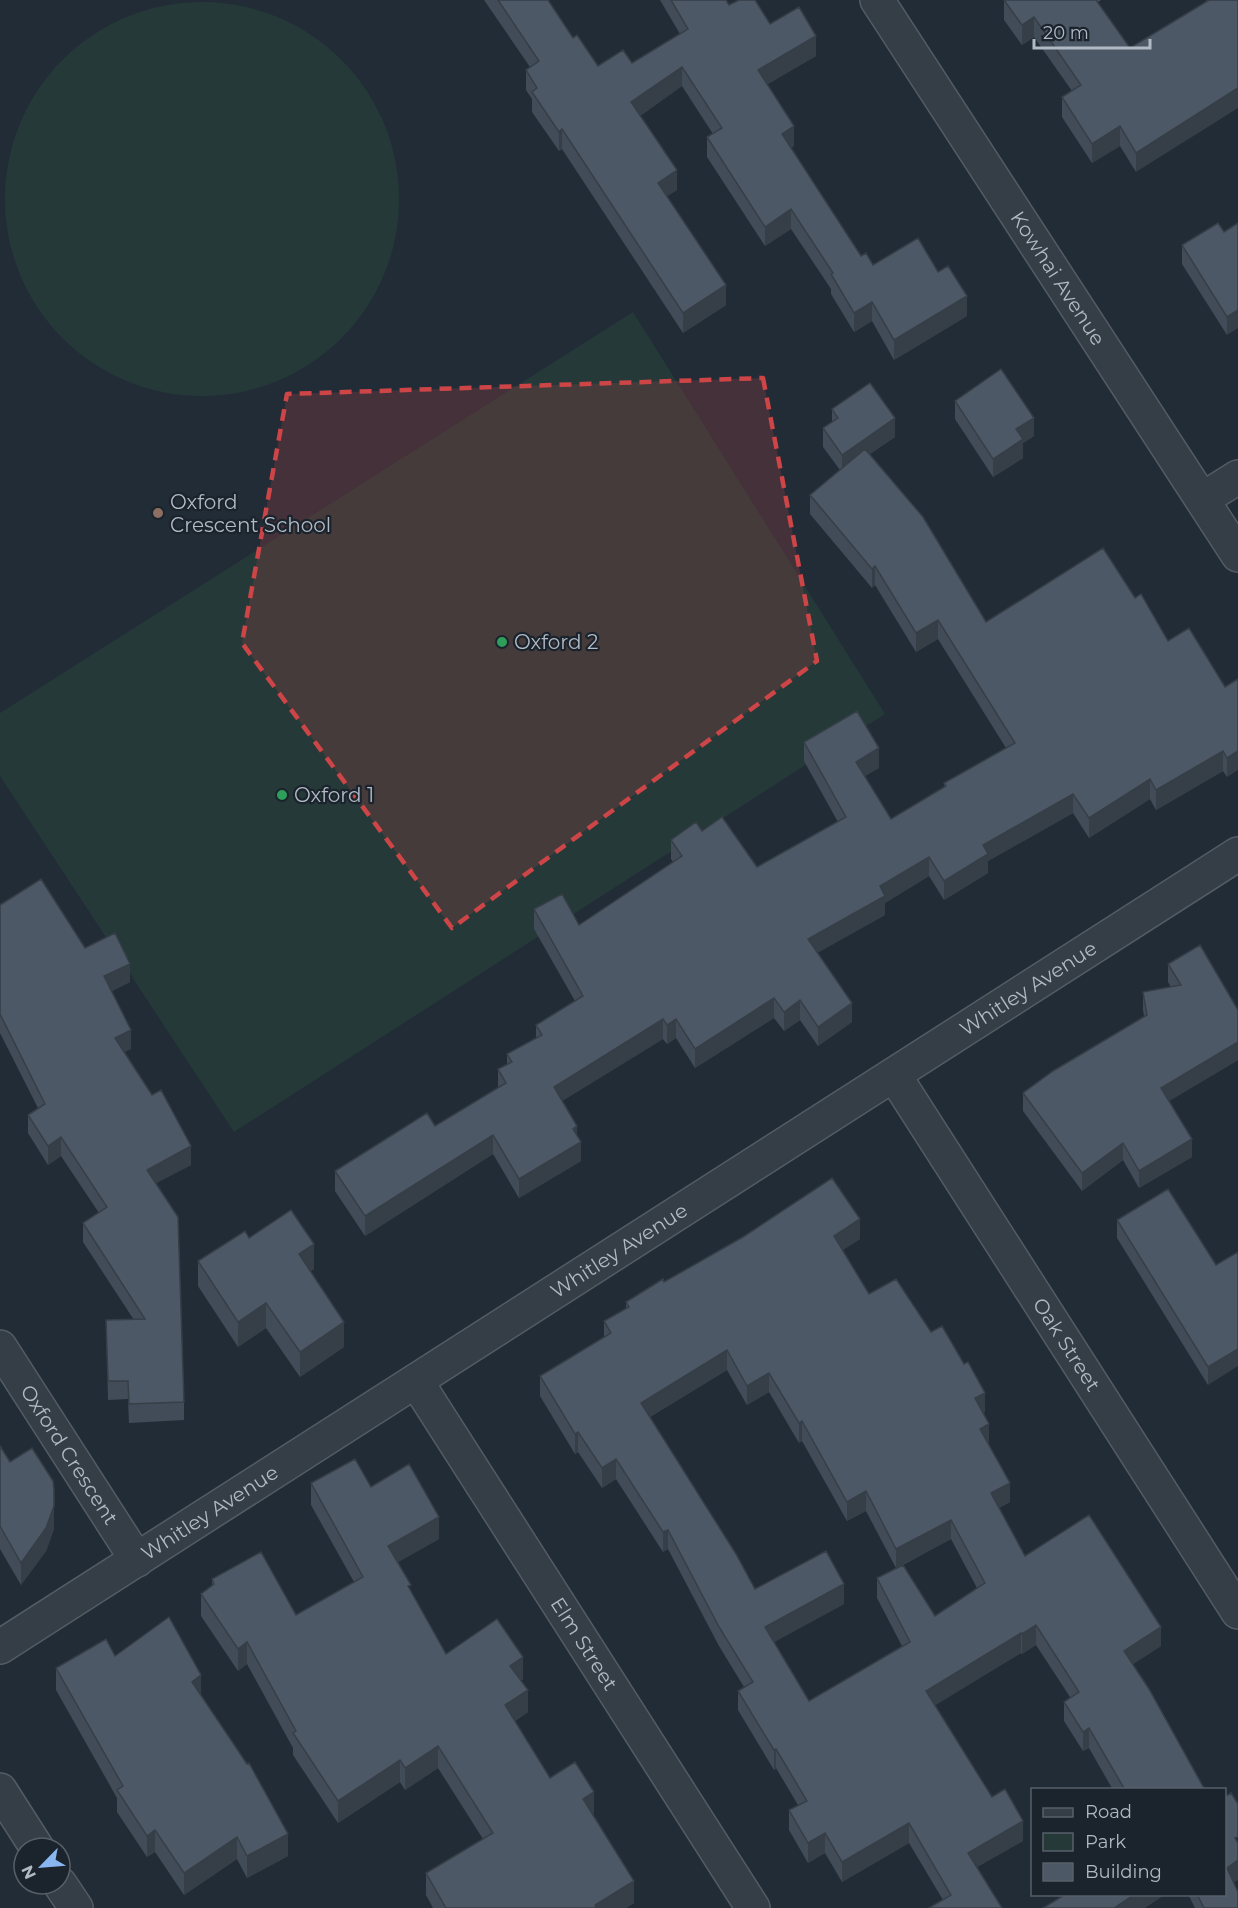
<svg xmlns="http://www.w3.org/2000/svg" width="1238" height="1908" font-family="Montserrat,sans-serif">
	<rect width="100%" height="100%" fill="#222c37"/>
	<path fill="#253939" d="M5 199a197 197 0 1 1 394 0a197 197 0 1 1-394 0Z
		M633,312l252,402 -651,418 -234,-356v-63z"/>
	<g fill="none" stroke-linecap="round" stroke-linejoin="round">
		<defs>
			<g id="minor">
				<path id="s1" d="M877,0l361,555"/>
				<path d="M1203,499l35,-22"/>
				<path id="s2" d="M894,1075l344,537"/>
				<path id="s3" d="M0,1347l137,213"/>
				<path id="s4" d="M416,1381l337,527"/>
				<path id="s5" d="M0,1647l1238,-793"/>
				<path d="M0,1790l37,58"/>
				<path d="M60,1884l16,24"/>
			</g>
		</defs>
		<use href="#minor" stroke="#535c65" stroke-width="36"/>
		<use href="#minor" stroke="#353e47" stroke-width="33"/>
	</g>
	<path fill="#424c58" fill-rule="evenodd" d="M484,0h64l25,38 25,28 34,-3 48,-29 -20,-34h66l3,5 41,19 46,32 -49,28 27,62 -3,2 70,108 12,9 65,7 29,44 -73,44 -22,-39 -18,11 -23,-38v-5l-40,-60 -26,17 -58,-89v-20l6,-3 -31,-48 -42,30 37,74 -10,6 59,109 -43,28 -121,-184 -3,2 -27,-39v-13l-6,-9v-20l4,-3z
		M1004,0h97l-4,3 33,45 77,-47 -1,-1h32l-102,172 -16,-26 -28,17 -30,-46v-20l10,-6 -38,-54 -12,8 -18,-25z
		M1238,223l-11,112 -45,-71v-19l42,-13z
		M955,401l79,35 -11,7v15l-30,19 -38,-58z
		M832,409l63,28 -25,17 116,168 149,-24 33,43 57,46 13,-8 -11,98 -4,-6 -67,39 -6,-11 -61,39 -16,-25 -85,48v12l-44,27 -15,-24 -44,27v12l-68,38 35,69 -34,24 -18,-26 -16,11 -10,-13 -79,50 -19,-30 -9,6 -4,-5 -101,62 15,35 4,25 -62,37 -26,-44 -128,82 -30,-45v-20l100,-45 63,-38v-19l9,-5v-10l29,-16v-13l39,-24 -41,-72v-20l45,16 94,-63 -2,-3v-19l31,-9 55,36 81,-45 -34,-61v-19l75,26 -14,8 26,43 53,-32v-4l62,-35 -68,-109 -22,13 -41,-67 -3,3 -62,-74v-19l30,-25 -17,-23v-19l9,-6z
		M0,905l85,43 45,34 -18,9 19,58 -7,3 67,113 -35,18 28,219v18l-55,3 -1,-24 -20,1 -2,-80h28l-51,-78v-19l16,-10 -38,-57 -13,9 -20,-32v-18l10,-7 -38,-75z
		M1168,964l70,96 -69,41 23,56 -53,31 -16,-28 -41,31 -59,-80v-18l121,-77 -1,-6v-18l28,-5 -3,-5z
		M1117,1220l99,45 -8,120 -91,-147z
		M249,1238l65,31 -4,2 34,76 -44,30 -34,-49 -28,19 -40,-61v-25z
		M860,1239l-18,11 27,44 116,118 -2,1 6,31 21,58 -11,6 26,48 136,90 -28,18 72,126h-92l-24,-42 -6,3 -19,-30v-19l6,-5 -34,-52 -14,9 -1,-1 -86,52 57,92 31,44 -46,26 25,41 -59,-8 -34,-57 -67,39 -17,-29 -17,10 -19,-33v-20l9,-5 -22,-37 -2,2 -36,-60v-19l6,-4 -25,-41 -51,-97 -5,3 -47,-73 -14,9 -24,-36 -3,2 -35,-58v-20l64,-39v-16l22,-12v-7l38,-20zM727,1370l20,35 22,-13 30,51 3,-2 45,80 19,-10 30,57 -19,10v20l25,48 -93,55 -35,-59 70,-38 -89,-15 -105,-172zM951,1539l26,49 -42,28 -32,-51z
		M0,1446l54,83 -8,22 -25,34 -21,-36z
		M311,1483l60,4 68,52 -41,23 13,30 35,62 77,25 -2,2 7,31 -13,9 35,57 44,36 -1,1 41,88 -8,5h-193l-7,-13v-22l57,-34 -45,-71 -33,22 -5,-8 -62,41 -45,-68v-7l-46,-84 -9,7 -37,-55v-22l11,-8v-7l84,36 58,-33 -43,-77z
		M115,1656l86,40 87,160 -41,22 -10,-19 -53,36 -29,-43 -8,5 -30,-45v-14l-61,-108v-22z
		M1234,1883l4,25h-43l-7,-14h36z"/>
	<path fill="#363e47" d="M1034,17v20l-12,8v-20z
		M816,36v20l-58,34v-20z
		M682,67v19l-51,36v-20z
		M1238,88v20l-102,64v-19z
		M794,126v20l-12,8v-20z
		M1120,126v20l-28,17v-19z
		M562,129v20l-3,2v-19z
		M677,170v20l-19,12v-19z
		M791,209v20l-26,17v-19z
		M726,285v20l-43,28v-20z
		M967,296v20l-73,44v-20z
		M872,302v19l-18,11v-19z
		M1238,310v18l-11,7v-18z
		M895,418v19l-53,36v-18z
		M1034,418v18l-11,7v15l-30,19v-18l23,-30z
		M875,566v19l-3,3v-19z
		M938,620v19l-22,13v-19z
		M879,748v20l-23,13v-19z
		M1223,751v20l-67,39v-20z
		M1238,751v19l-11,7v-19z
		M1150,779v20l-61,39v-20z
		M1073,794v19l-85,48v12l-44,27v-19l39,-36z
		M929,857v19l-44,27v12l-77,43v-19l72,-53z
		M130,964v18l-26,13v-19z
		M774,998v20l-79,50v-19z
		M800,1000v20l-16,11v-19z
		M852,1003v19l-34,24v-19z
		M663,1019v20l-109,67v-19z
		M676,1019v19l-9,6v-19z
		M131,1030v19l-16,7v-18z
		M1238,1042v18l-77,46v-18z
		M577,1126v18l4,-2v19l-62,37v-19l54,-50z
		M493,1135v19l-128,82v-20z
		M61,1137v19l-13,9v-19z
		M1192,1139v18l-53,31v-17z
		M1123,1143v17l-41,31v-18z
		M191,1146v19l-44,23v-18z
		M860,1219v20l-26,17v-20z
		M314,1244v25l-15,10v-25z
		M266,1303v25l-28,19v-25z
		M344,1322v25l-44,30v-25z
		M1238,1349v17l-30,19v-18z
		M727,1350v20l-86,52v-19z
		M769,1373v19l-22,13v-19z
		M985,1393v19l-10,6v-20z
		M802,1421v20l-3,2v-20z
		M989,1424v20l-9,-15z
		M578,1432v20l-3,2v-20z
		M616,1459v20l-14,9v-20z
		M1010,1483v19l-19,10v-19z
		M54,1490v39l-8,22 -25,34v-22z
		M866,1491v20l-19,10v-19z
		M439,1517v22l-51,29v-22z
		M951,1520v19l-55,29v-19z
		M668,1530v19l-5,3v-20z
		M844,1584v20l-79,43v-20z
		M1036,1625v20l-14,9v-20z
		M1161,1627v19l-37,24v-19z
		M1021,1633v20l-95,58v-20z
		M247,1642v22l-9,7v-22z
		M523,1657v22l-13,9v-22z
		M201,1675v22l-9,-15z
		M528,1690v22l-23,15v-22z
		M1089,1728v20l-6,3v-19z
		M438,1746v22l-33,22v-22z
		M776,1749v19l-2,2v-20z
		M400,1760v22l-62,41v-22z
		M594,1792v22l-11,7v-22z
		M1023,1821v20l-55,31v-19z
		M909,1823v20l-67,39v-20z
		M155,1830v22l-8,5v-21z
		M825,1833v20l-17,10v-20z
		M288,1834v22l-41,22v-22z
		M237,1837v22l-53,36v-22z
		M1238,1860v20l-11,7v-19z
		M634,1881v22l-8,5h-31v-3z
		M1135,1894h31l-21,14h-31z"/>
	<path fill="#4d5866" stroke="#363e47" stroke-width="1.5" fill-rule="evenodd" d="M498,0h50l25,38 4,-3 21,31 25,-16 9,13 56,-34 -17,-29h55l3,5 10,-5h16l15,24 29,-17 17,29 -58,34 36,56 -12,8 79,122 5,-3 7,12 45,-27 20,34 10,-6 19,30 -73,44 -22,-38 -18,11 -23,-39 2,-1 -42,-64 -26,18 -58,-90 15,-9 -40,-61 -51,35 46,68 -19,13 68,102 -43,28 -121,-184 -3,3 -27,-40 5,-4 -11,-18 13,-9z
		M1004,0h92l34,48 79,-48h29v88l-102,65 -16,-27 -28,18 -30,-47 19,-12 -47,-68 -12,8z
		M1218,223l6,9 14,-9v87l-11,7 -45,-72z
		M1001,369l33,49 -18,11 7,10 -30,20 -38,-58z
		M870,383l25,35 -53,37 -19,-27 15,-10 -6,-9z
		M865,449l58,68 63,105 117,-74 32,50 6,-4 27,47 21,-13 36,59 13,-8v72l-11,7 -4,-7 -67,39 -6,-11 -61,39 -16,-24 -90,51 5,9 -44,27 -15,-24 -49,29 5,10 -77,43 44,64 -34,24 -18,-27 -16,12 -10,-14 -79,51 -19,-30 -9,6 -4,-6 -109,68 23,39 -4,3 8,13 -62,37 -26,-44 -128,81 -30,-45 92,-58 8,13 71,-43 -8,-14 14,-7 -5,-8 35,-19 -6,-10 47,-29 -49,-87 28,-15 17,31 103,-69 -11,-16 25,-18 6,9 20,-14 35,50 89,-50 -42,-75 53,-31 22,37 -23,14 35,57 55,-33 -2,-3 71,-40 -77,-123 -22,13 -41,-67 -3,3 -62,-74z
		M41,879l44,69 30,-15 15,31 -26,12 27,54 -16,8 37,57 9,-5 30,56 -44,24 31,47 6,185 -55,2 -1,-23h-20l-2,-61 39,-1 -62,-96 24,-16 -46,-70 -13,9 -20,-31 17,-11 -45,-90v-109z
		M1200,945l38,65v32l-77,46 31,51 -53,32 -16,-28 -41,30 -59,-80 30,-22 94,-56 -4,-23 38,-7 -13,-21z
		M832,1178l28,41 -26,17 35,58 27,-15 35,53 11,-6 22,38 4,-2 17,31 -10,5 14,26 -9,5 30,54 -19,10 34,63 64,-41 72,112 -37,24 25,38 56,101h-80l-36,-62 -6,4 -19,-30 15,-10 -43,-67 -14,9 -1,-1 -95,58 66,106 13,-8 18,32 -55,32 34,55h-73l22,-13 -42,-72 -67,39 -17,-29 -17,10 -19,-33 18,-9 -31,-52 -2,1 -36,-59 15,-9 -34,-55 -51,-97 -5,2 -47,-73 -14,9 -24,-36 -3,2 -35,-58 71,-43 -7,-12 25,-14 -3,-5 37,-23 1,3 79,-45zM727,1350l20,36 22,-13 30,50 3,-2 45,81 19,-11 30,58 55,-29 34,63 -50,33 -32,-51 -26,13 33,64 -101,59 -44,-74 79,-43 -18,-33 -71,38 -19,-35 -95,-151z
		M1168,1189l48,76 22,-13v97l-30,18 -91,-147z
		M291,1210l23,34 -15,10 45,68 -44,30 -34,-49 -28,19 -40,-61 47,-30 4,7z
		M0,1446l10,16 22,-14 21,33 1,9v16l-8,22 -25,35 -21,-37z
		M355,1459l16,28 38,-23 30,53 -51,29 23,39 -3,1 38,68 51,-35 26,38 -13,9 18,24 -23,15 45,73 25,-16 19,30 -11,7 51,82 -39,24 1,3h-150l-20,-35 67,-40 -55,-87 -33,22 -5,-8 -62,41 -45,-68 3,-2 -49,-89 -9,7 -37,-55 13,-10 -2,-5 49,-27 35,63 67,-38 -52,-94z
		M169,1617l32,58 -9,7 55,82 2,-1 39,71 -41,22 -10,-19 -53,36 -29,-43 -8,6 -30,-46 6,-4 -67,-118 50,-29 9,17z
		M1231,1793l7,11v33l-3,1 3,5v17l-11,8 11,24v16h-34l-7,-14h27v-97z
		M1066,1894h69l-21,14h-71z"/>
	<path fill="#ce4547" fill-opacity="0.2" stroke="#ce4547" stroke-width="4.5" stroke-dasharray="12 8" stroke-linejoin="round" d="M763,378l54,283 -365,267 -210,-285 45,-249z"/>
	<circle fill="#8d6e63" stroke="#1b232c" stroke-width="2" cx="158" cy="513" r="6"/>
	<g fill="#2e9e5b" stroke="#1b232c" stroke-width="2">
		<circle cx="502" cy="642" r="6"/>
		<circle cx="282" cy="795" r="6"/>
	</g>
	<g text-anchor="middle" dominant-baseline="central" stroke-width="4.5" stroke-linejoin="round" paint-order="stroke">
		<g font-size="20" fill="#b0b9c4" stroke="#1b232c">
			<text stroke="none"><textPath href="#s1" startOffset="332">Kowhai Avenue</textPath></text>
			<text stroke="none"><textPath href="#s5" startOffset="1221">Whitley Avenue</textPath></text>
			<text stroke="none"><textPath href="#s5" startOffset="735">Whitley Avenue</textPath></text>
			<text stroke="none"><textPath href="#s2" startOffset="320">Oak Street</textPath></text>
			<text stroke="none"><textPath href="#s3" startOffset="128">Oxford Crescent</textPath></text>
			<text stroke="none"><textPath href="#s5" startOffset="249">Whitley Avenue</textPath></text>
			<text stroke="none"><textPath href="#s4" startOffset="312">Elm Street</textPath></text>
		</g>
		<g font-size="20" fill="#b0b9c4" stroke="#1b232c" text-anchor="start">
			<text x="170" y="502">Oxford<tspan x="170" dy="23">Crescent School</tspan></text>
			<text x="514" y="642">Oxford 2</text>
			<text x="294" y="795">Oxford 1</text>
		</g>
	</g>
	<rect x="1031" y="1788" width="195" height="108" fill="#1b232c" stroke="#575f69" stroke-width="1.5"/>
	<rect x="1043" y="1808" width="30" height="9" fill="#353e47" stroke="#575f69" stroke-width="1.5"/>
	<text x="1085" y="1818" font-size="18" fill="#b0b9c4">Road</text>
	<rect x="1043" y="1833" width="30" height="18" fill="#253939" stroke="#575f69" stroke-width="1.5"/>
	<text x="1085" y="1848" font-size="18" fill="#b0b9c4">Park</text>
	<rect x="1043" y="1863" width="30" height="18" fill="#4d5866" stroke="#575f69" stroke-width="1.5"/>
	<text x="1085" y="1878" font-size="18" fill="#b0b9c4">Building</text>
	<g transform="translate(42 1866) rotate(245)"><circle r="28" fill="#1b232c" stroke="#575f69" stroke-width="1.5"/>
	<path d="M0-4.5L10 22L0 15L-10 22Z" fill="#89b6f0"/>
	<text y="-9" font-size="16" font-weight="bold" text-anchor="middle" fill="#b0b9c4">N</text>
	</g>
	<path d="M1034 39v9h116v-9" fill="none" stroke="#b0b9c4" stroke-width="3"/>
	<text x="1043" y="39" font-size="18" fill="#b0b9c4" stroke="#1b232c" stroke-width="4.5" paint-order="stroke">20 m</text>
</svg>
